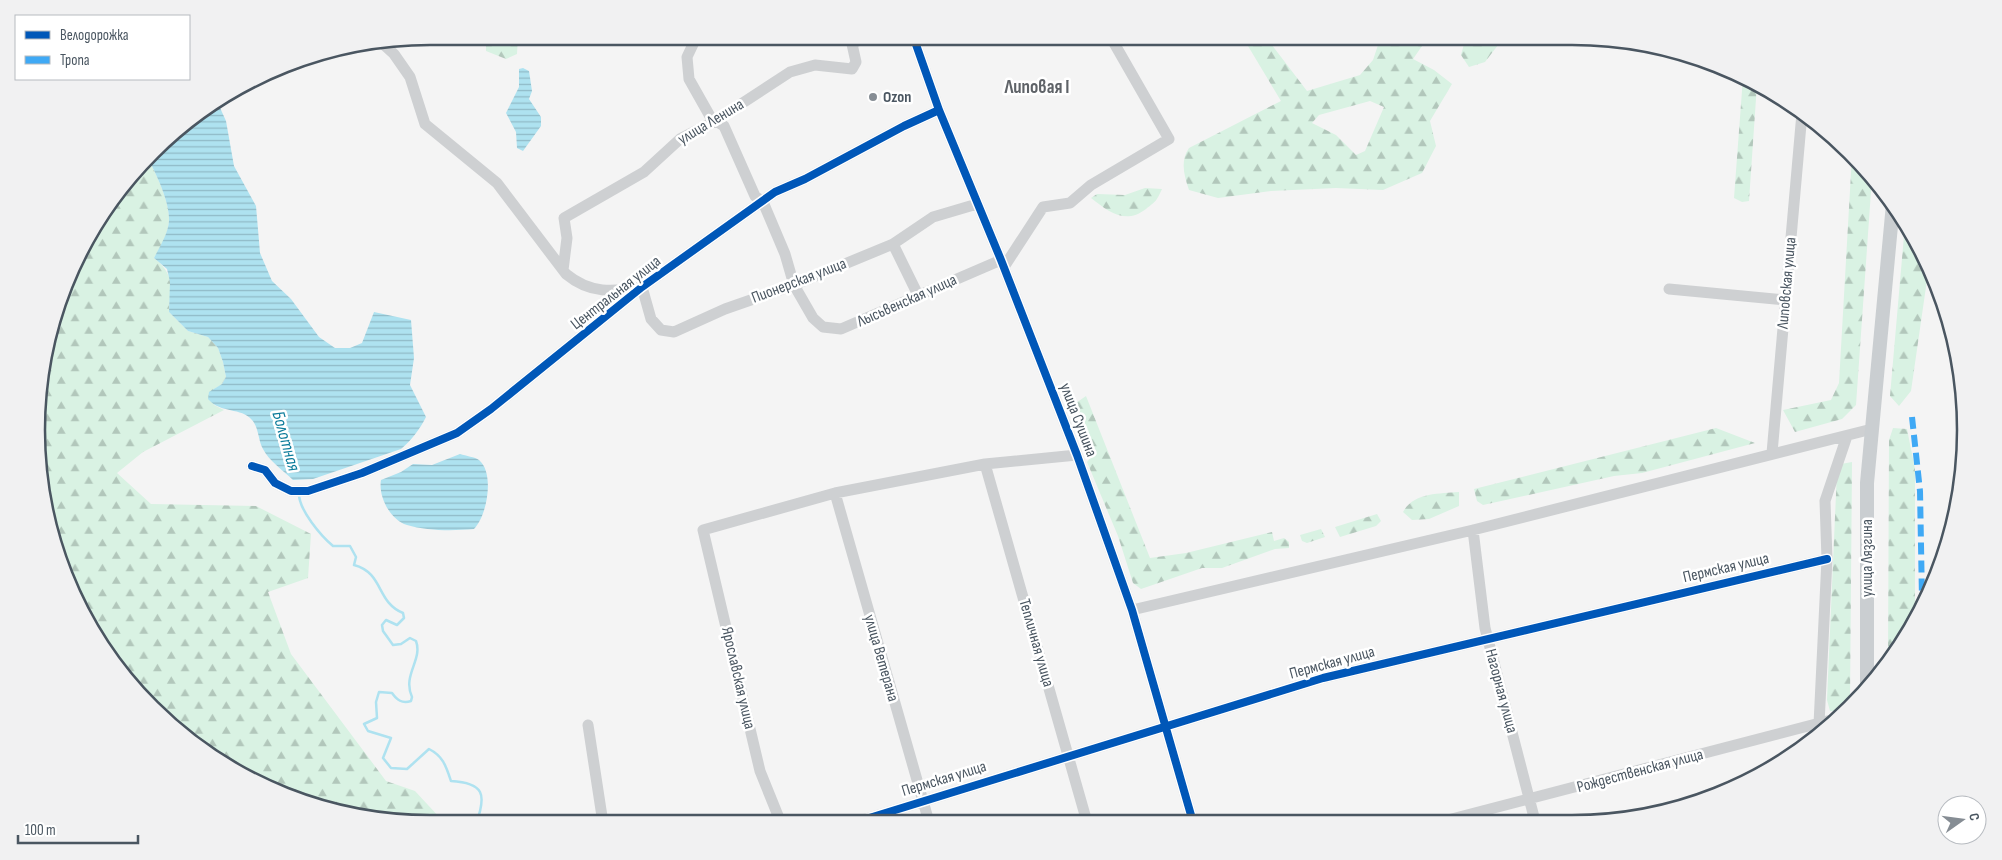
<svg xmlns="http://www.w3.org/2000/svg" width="2002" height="860" font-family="'Sofia Sans Condensed',sans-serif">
	<defs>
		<pattern id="forest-firs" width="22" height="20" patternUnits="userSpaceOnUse" patternTransform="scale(1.25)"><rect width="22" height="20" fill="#d9f2e3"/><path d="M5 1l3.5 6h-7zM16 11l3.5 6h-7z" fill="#b2c7bb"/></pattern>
		<pattern id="water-rules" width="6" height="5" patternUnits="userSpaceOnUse" patternTransform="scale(1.25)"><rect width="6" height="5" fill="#aee2f0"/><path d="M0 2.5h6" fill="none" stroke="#90bac6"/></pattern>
	</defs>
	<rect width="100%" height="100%" fill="#f4f4f4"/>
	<path fill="url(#forest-firs)" fill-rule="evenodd" d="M486,36h32l-1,18 -11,5 -20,-8z
		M1242,36h23l42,55 53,-16 13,-15 8,-24h48l-16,23 21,11 18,14 -22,37 6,25 -14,27 -39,17 -47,-2 -65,3 -53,7 -29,-8c-5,-15 -9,-29 0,-42l92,-47zM1370,101l14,6 -19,44 -9,4 -20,-20 -24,-12 7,-8z
		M1475,36h30l-20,26 -16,5 -8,-12 3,-11z
		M1743,77l14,7 -8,117 -7,1 -8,-4z
		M1852,155l20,22 -16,228 -14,14 -47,13 -12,-22 48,-10 8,-17z
		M149,160c8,16 21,43 20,61 -1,13 -8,25 -15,37 22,18 16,28 15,54l19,19 20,6 10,11 5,14 3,15 -4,7 -12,8 4,13 10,5 -81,42 -26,21 34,31 105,2 55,28 -3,44 -40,14 23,62 95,127 29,10 26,28v5l-138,-21 -70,-32 -62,-45 -82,-99 -45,-120 -8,-77 8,-77 45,-120z
		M1145,188l17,1c-6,13 -6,12 -16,20 -21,16 -37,3 -55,-11l6,-4 28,1z
		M1905,224l24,42 -18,125 -12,15 -9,-10z
		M1086,396l64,162 36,-5 86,-21 2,9 10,-3 5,4v6l-14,1 -53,19h-20l-61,21 -8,-6 -15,-47 -31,-74 5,-6 -5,-9 -7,-4 -8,-27 1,-11z
		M1716,428l39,15 -113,30 -28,3 -131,29 -6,-4 -3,-12z
		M1893,428l14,1 8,40v144l-27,50 1,-223z
		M1852,462l-2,240 -8,10 -12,-1 -3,-11 10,-229 4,-7z
		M1459,492v14l-30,13 -17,1 -9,-8c11,-20 36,-18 56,-20z
		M1377,514l4,7 -5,5 -36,11 -5,-10z
		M1321,529l4,8 -18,6 -5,-2 -2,-6z"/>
	<path fill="url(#water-rules)" d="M523,68l6,3 3,20 -3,8 12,18v9l-18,25 -6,-3 -1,-16 -10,-19 13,-26v-18z
		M217,101l9,20 8,45 22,40 4,47 12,28 19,18 28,38 16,11h15l12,-5 12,-31 37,8 3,38 -4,27 16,32c-6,12 -15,24 -25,32l-88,30 -20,1c-9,-9 -25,-20 -30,-31 -5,-9 -4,-21 -11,-29 -11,-13 -31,-6 -44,-21l1,-7 13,-8 4,-7 -3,-15 -5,-14 -10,-11 -20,-6 -19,-19 1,-30 -3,-13 -13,-11c6,-12 14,-24 15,-37 1,-18 -12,-45 -20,-61l22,-26z
		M460,454c6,2 15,3 19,6 16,13 8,56 -5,69 -21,2 -47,2 -67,-4 -17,-5 -29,-29 -26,-45l20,-8 12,-8 19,1z"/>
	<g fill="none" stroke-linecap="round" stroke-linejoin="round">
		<path stroke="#aee2f0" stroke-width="2.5" d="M299,494c0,16 22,42 34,52h17l6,11 -2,8c30,8 22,37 49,48l1,5 -7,7 -11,-5 -4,5 1,6 10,14 8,-1 9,-6 6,3c7,19 -14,34 -4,56l-1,4c-9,3 -14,-1 -19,-8l-13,-1 -3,10 1,16 -13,6 4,7 23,7 -8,20 8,10 16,1 22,-20c14,7 17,17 22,32 33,2 36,13 25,43"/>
		<path stroke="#ced0d2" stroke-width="11" d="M697,36l-10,21 2,22 22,39 13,8 31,70 8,6 22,52 9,31 19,33 10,9 18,2 160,-69
			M913,36l26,74 62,150 76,195 55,155 61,212
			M383,44l11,10 16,23 15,47 72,59 69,91c24,20 47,18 76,13l9,32 10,11 13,2 51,-23 69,-24 99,-41 40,-27 44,-13
			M893,244l25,51
			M1004,267l39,-60 27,-4 21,-18 78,-46 -59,-103
			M563,270l4,-32 -3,-20 80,-46 36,-33 35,-18 75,-49 25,-7 37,4 4,-7 -4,-18 14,-8
			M1669,289l117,11
			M1772,453l30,-340
			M985,464l102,358
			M252,466l13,4 10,13 16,8h17l54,-18 95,-40 34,-24 151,-122 133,-95 30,-13 99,-53 35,-16
			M835,493l94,329
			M1473,530l12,98 50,193
			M1132,610l341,-80 399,-101
			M1819,724l8,-165 -2,-58 22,-65
			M588,725l15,98
			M1444,821l391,-102
			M781,823l-21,-52 -57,-241 132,-37 150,-29 92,-9
			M853,823l470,-145 504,-119"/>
		<path stroke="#caced1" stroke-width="14" d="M1867,687v-204l26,-279"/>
		<path stroke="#3fa9f5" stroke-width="6" stroke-dasharray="12 6" stroke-linecap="butt" d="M1912,417l8,74 2,108"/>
		<defs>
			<path id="cycleway" d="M913,36l26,74 62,150 76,195 55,155 61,212
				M252,466l13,4 10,13 16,8h17l54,-18 95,-40 34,-24 151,-122 133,-95 30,-13 99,-53 35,-16
				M853,823l470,-145 504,-119"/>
		</defs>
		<use href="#cycleway" stroke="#fff" stroke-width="11"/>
		<use href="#cycleway" stroke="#0057b8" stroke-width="8"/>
	</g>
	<circle fill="#868d94" stroke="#fff" stroke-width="2" cx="873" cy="97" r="5"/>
	<g text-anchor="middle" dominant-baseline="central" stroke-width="5" stroke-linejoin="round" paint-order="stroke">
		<g font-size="16" font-weight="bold" fill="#4a5661" stroke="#fff" text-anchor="start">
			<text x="883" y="97">Ozon</text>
		</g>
		<g font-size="16" fill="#4a5661" stroke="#fff">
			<text transform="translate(711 122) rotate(-31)">улица Ленина</text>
			<text transform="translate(799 281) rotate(-21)">Пионерская улица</text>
			<text transform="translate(1787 283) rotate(-85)">Липовская улица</text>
			<text transform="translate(616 293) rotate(-38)">Центральная улица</text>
			<text transform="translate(907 301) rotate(-24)">Лысьвенская улица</text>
			<text transform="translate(1078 420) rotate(69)">улица Сушина</text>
			<text transform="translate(1867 558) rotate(-90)">улица Лязгина</text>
			<text transform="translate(1726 568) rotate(-13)">Пермская улица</text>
			<text transform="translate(1036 643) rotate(74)">Тепличная улица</text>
			<text transform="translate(881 658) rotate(74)">улица Ветерана</text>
			<text transform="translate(1332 663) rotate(-15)">Пермская улица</text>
			<text transform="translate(738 678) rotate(77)">Ярославская улица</text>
			<text transform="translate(1501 691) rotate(75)">Нагорная улица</text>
			<text transform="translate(1640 771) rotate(-15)">Рождественская улица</text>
			<text transform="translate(944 779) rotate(-17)">Пермская улица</text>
		</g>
		<g font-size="18" font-style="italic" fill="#0c7c9b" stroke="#fff">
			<text transform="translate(286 441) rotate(74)">Болотная</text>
		</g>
		<g font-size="19" font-weight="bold" fill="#5f6368" stroke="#fff">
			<text x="1037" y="87">Липовая I</text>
		</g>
	</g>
	<path d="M0 0H2002V860H0ZM430 45H1572A385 385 0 0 1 1957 430V430A385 385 0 0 1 1572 815H430A385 385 0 0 1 45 430V430A385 385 0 0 1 430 45Z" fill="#f1f1f2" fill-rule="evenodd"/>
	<path fill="none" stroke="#4a5661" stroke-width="2.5" d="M430 45H1572A385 385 0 0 1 1957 430V430A385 385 0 0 1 1572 815H430A385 385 0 0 1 45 430V430A385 385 0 0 1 430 45Z"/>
	<rect x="15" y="15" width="175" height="65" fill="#ffffff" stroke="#b7bbc0"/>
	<rect x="25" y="31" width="25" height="8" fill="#0057b8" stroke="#b7bbc0"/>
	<text x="60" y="40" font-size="15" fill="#4a5661">Велодорожка</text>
	<rect x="25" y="56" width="25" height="8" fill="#3fa9f5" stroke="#b7bbc0"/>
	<text x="60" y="65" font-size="15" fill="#4a5661">Тропа</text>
	<g transform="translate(1962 820) rotate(76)"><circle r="24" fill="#ffffff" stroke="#b7bbc0"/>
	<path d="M0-4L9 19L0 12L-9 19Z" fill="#868d94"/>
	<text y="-8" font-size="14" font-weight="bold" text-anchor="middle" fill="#4a5661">С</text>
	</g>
	<path d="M18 835v8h120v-8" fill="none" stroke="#4a5661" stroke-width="2.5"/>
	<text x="25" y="835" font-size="15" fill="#4a5661" stroke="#ffffff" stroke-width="4" paint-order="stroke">100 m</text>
</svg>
